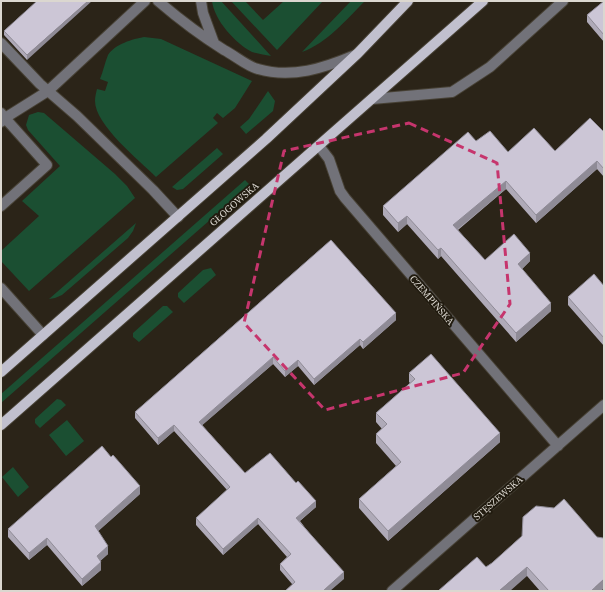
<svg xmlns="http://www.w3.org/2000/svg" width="605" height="592" font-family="'Source Serif 4',serif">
	<rect width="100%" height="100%" fill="#2b2418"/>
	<path fill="#1b4f32" d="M212,1h9l50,55c-6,-1 -13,-2 -19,-4 -16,-8 -38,-32 -40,-51z
		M231,1h14l18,19 21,-19h39l-46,49z
		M351,1h14c-19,19 -38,42 -63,51z
		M144,37l17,2 91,42 -17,27 -12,10 -6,-5 -4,5 5,5 -62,54c-17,-17 -61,-52 -61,-76 0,-4 1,-8 2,-12l8,2 3,-9 -8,-3c3,-7 5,-17 8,-24 7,-11 25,-16 36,-18z
		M268,91l7,10 -2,10 -27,23 -6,-7 9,-8z
		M38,112l6,1 71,61 12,12 8,12 -106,93 -28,-30v-10l38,-35 -17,-15 38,-35 -32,-36 -2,-5 3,-10z
		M217,148l6,6 -40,35 -6,1 -5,-3z
		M245,180l5,5 -249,218v-9z
		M136,223l-3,8 -5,7 -66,57 -7,3 -6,1z
		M211,268l5,7 -32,28 -6,-6v-4l25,-23z
		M163,306h4l6,6 -34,30 -6,-5v-4z
		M57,399l4,1 5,5 -26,23 -5,-5v-4z
		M67,420l17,21 -18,15 -17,-21z
		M13,467l16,20 -11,10 -16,-20z"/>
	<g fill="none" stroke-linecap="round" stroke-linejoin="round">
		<defs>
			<path id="minor" d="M158,1c21,18 42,34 66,49 10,5 24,17 34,19 34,10 66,-1 97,-14
				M201,1l2,12 11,30
				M1,43l39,41 37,32 76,74 25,27
				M372,99l80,-7 38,-25 73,-66
				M1,113l4,5 43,-27 97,-90
				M1,122l4,-4 42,47 -46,41
				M319,146l10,13 11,32 5,7 213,248
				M1,288l42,47
				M392,591l212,-186"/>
			<path id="major" d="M1,372l265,-233 92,-86 50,-52
				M1,425l482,-424"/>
		</defs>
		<use href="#minor" stroke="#474135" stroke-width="12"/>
		<use href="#major" stroke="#474135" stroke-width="12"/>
		<use href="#minor" stroke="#727279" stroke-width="10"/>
		<use href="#major" stroke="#c1c0ce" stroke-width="10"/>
	</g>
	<path fill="#afaab8" d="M37,1l-10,59 -23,-25v-4z
		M604,1v41l-17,-20v-7z
		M604,132v45l-7,-8 -61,54 -30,-34 -48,41 27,30 45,1 -8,8 29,42 -35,31 -75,-86 -3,3 -31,-35 -9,8 -15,-17v-9l93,-65 32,11 47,-1z
		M331,240l65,80 -33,29 -3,-4 -46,40 -16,-19 -13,11 -12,-13 -71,61 43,48 71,34 -16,14 44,58 -52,5 -12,-14v-6l7,-7 -29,-33 -35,31 -27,-30v-7l31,-28 -53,-59 -16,14 -23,-27v-6z
		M604,286v60l-36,-41v-8z
		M409,373l91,69 -112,99 -29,-33v-9l37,-33 -20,-23v-9l6,-5 -6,-7v-9l34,-30 -1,-1z
		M140,494l-42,37 10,23 -8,7 1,9 -19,16 -35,-41 -18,15 -21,-23v-8z
		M522,536l79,55h-61l-13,-15 -41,-9 6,-4z"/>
	<path fill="#8f8b96" d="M88,1h4l-65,59v-5z
		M597,161v8l-61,54v-8z
		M506,181v8l-53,44v-8z
		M407,216v8l-9,8v-9z
		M441,248v8l-3,3v-9z
		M530,253v8l-12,12v-9z
		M551,303v8l-35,31v-9z
		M396,313v7l-33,29v-7z
		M360,339v6l-46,40v-6z
		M273,357v7l-74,64v-6z
		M298,360v6l-13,11v-6z
		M174,425v6l-16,14v-7z
		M500,433v9l-112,99v-10z
		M140,486v8l-45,40v-8z
		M316,501v6l-20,17v-6z
		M258,518v6l-35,31v-6z
		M47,538v7l-18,15v-7z
		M108,546v8l-11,10v-8z
		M101,562v8l-19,16v-7z
		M527,567v9l-17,15h-11z
		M344,572v7l-14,12h-7z
		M604,579v9l-3,3h-10z"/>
	<path fill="#ccc6d6" stroke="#8f8b96" d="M37,1h51l-61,54 -23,-24z
		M604,1v34l-17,-20z
		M590,118l14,14v37l-7,-8 -61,54 -30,-34 -53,44 32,35 29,-26 16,19 -12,11 33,39 -35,30 -75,-85 -3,2 -31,-34 -9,7 -15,-17 85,-74 8,9 14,-10 18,21 26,-24 21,23z
		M331,240l65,73 -33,29 -3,-3 -46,40 -16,-19 -13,11 -12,-14 -74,65 46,51 25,-20 26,30 2,-2 18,20 -20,17 48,54 -21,19h-38l10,-9 -15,-18 11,-10 -33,-36 -35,31 -27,-31 34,-31 -56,-62 -16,13 -23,-26z
		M594,274l10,12v52l-36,-41z
		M431,354l69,79 -112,98 -29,-32 42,-37 -25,-28 11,-10 -11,-11 39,-34 -6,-6z
		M102,446l9,11 2,-2 27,31 -45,40 13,20 -11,10 4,6 -19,17 -35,-41 -18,15 -21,-24z
		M564,499l33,38 6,1 1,1v40l-13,12h-42l-22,-24 -28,24h-61l39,-34 9,10 6,-4 30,-27 1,-19 13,-11 18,2z"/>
	<path fill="none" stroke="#c6356d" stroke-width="3" stroke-dasharray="8 5" stroke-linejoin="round" d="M409,123l88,40 13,141 -47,69 -138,37 -81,-87 40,-172z"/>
	<g text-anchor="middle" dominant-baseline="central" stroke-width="4" stroke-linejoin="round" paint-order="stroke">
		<g font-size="10" fill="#dbd7d0" stroke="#211b0f">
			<text transform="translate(234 204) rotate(-41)">GŁOGOWSKA</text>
			<text transform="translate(432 300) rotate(49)">CZEMPIŃSKA</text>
			<text transform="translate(498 498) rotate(-41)">STĘSZEWSKA</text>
		</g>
	</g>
	<rect width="605" height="592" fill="none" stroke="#dbd7d0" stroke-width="4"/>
</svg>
